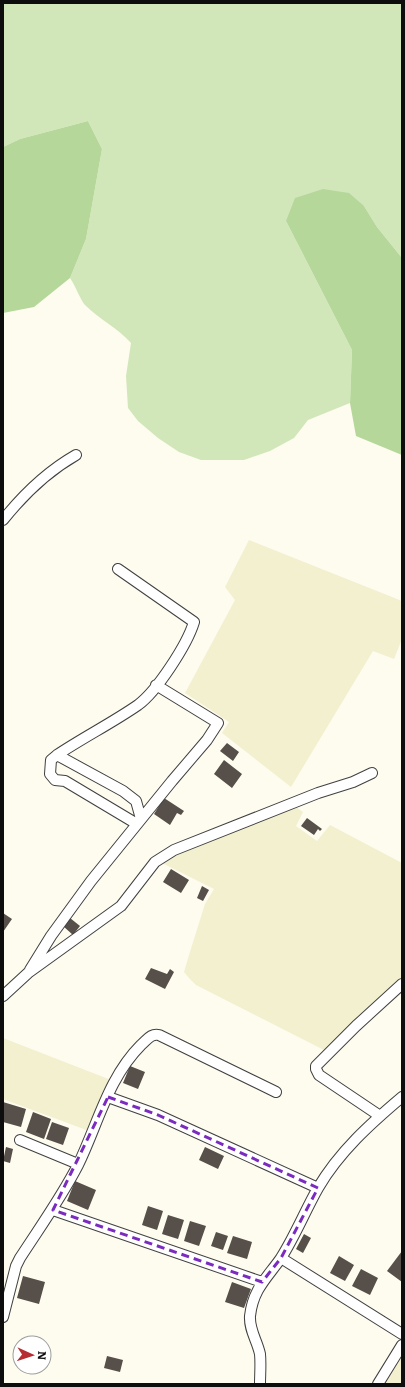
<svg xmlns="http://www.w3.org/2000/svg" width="405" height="1387" font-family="Literata,serif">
	<rect width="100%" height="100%" fill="#fefbef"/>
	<path fill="#f3f0d0" d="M249,540l153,61v38l-8,20 -21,-8 -82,136 -69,-54 7,-11 -44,-29 50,-93 -10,-13z
		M296,807l7,5 -7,14 21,15 13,-16 72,38 -1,35 1,80 -78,72 -128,-65 -7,-7 -5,-6 5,-17 16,-51 9,-15 -52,-26 16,-12z
		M3,1038l108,42 -22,51 -86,-32z
		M402,1353v31h-20z"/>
	<path fill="#d1e7ba" d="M3,3h399v255l-25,-31 -13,-21 -78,15 66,129 -2,53 -42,17 -14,18 -24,13 -26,9h-43l-22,-8 -21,-14 -20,-17 -10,-13 -2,-32 5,-33c-14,-16 -31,-23 -46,-38 -4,-4 -10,-20 -15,-27l16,-39 16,-90 -14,-28 -68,18 -17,8z"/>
	<path fill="#b5d79a" d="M88,121l14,28 -16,90 -16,39 -36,29 -31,6v-166l17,-8z
		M323,189l26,4 15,13 13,21 25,31v197l-46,-19 -6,-33 2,-53 -66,-129 9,-23z"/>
	<path fill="#564f4a" d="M227,743l12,9 -6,9 -13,-10z
		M224,760l18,14 -10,14 -18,-14z
		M164,798l20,13 -3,4 -4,-2 -7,12 -16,-11z
		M307,818l15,11 -2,2 -2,-2 -4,6 -13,-9z
		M171,869l18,11 -8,13 -18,-11z
		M202,886l7,4 -6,11 -6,-3z
		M3,913l9,6 -9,13z
		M70,918l10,8 -7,9 -10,-9z
		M151,968l16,6 3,-5 4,3 -9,17 -20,-10z
		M130,1066l15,6 -7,17 -15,-6z
		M3,1102l23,7 -5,18 -18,-5z
		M33,1112l18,7 -7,20 -18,-7z
		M52,1122l17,6 -6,17 -17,-6z
		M6,1147l7,2 -3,14 -7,-2z
		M205,1147l19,9 -6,13 -19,-9z
		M75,1181l21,9 -8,20 -21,-9z
		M148,1206l15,5 -6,19 -15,-5z
		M168,1215l16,5 -6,19 -16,-5z
		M190,1221l16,5 -7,20 -15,-5z
		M216,1232l12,4 -5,14 -12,-4z
		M304,1234l7,4 -8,15 -7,-4z
		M233,1236l19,6 -5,17 -20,-6z
		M402,1251v31l-15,-11z
		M339,1256l15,9 -9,16 -15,-8z
		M361,1269l17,9 -8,17 -18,-9z
		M23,1276l22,6 -6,22 -22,-6z
		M232,1282l19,7 -7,19 -19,-6z
		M107,1356l16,4 -3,12 -16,-4z"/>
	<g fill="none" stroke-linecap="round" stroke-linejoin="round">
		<defs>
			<path id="minor" d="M3,520c20,-25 45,-49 73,-65
				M118,569l76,53c-7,23 -37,69 -56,83 -26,18 -54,32 -81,50l66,36 13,10 5,18
				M57,755l-6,5 -1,14 5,6 10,1 72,43
				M30,970l21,-34 40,-55 81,-100 35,-41 11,-17 -62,-38
				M3,996l25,-23 93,-67 34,-44 19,-12 144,-57 35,-11 19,-9
				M108,1097l50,18 160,73
				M380,1116l-61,-41 -3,-6v-3l40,-40 46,-42
				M20,1140l58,24
				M53,1210l209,72
				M281,1258l121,76
				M3,1317l13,-51 4,-8c20,-31 41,-60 58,-93 20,-41 30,-87 63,-120 6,-5 10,-12 18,-10l117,57
				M260,1384c0,-10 1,-20 0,-30 -3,-14 -11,-24 -10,-38 3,-27 17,-38 31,-58 14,-22 24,-47 37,-70 21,-36 52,-64 84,-91
				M378,1384l24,-39"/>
		</defs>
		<use href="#minor" stroke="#404040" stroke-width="12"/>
		<use href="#minor" stroke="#fff" stroke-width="10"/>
	</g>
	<path fill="none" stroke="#7b2cbf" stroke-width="3" stroke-dasharray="8 5" stroke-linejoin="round" d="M108,1097l50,18 160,73 -37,70 -19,24 -209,-72z"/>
	<rect width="405" height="1387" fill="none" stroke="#0d0d0d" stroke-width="8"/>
	<g transform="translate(32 1355) rotate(93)"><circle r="19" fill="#ffffff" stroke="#9e9e9e"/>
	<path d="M0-3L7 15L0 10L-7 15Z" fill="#b72c32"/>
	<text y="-6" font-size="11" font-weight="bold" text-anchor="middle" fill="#0d0d0d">N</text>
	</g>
</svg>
